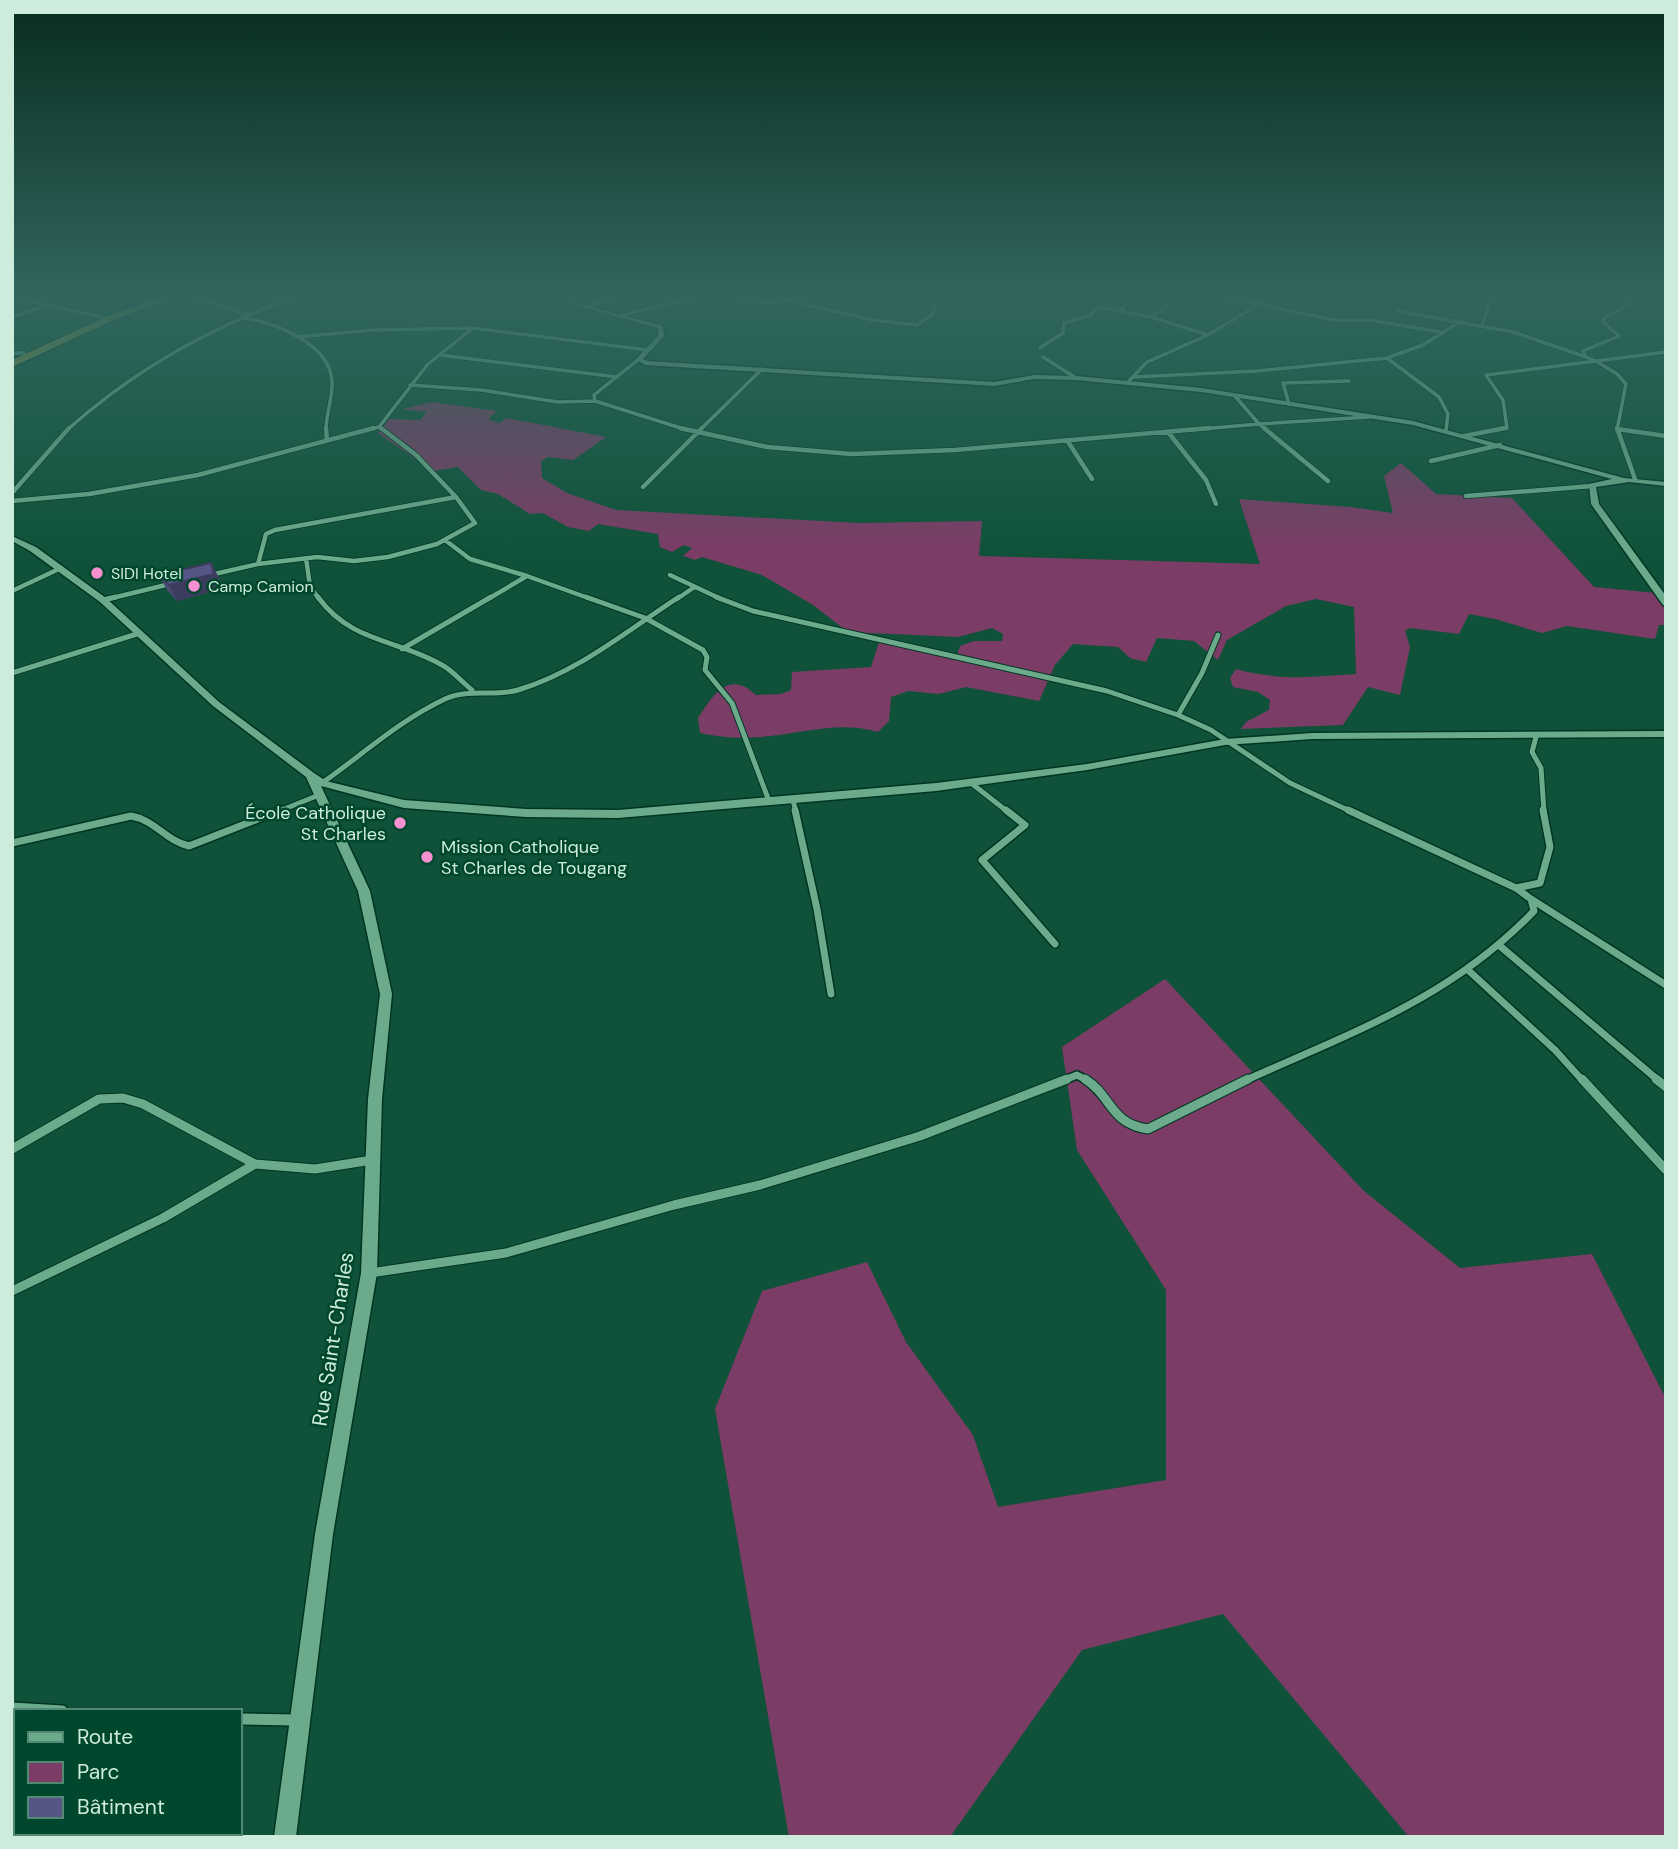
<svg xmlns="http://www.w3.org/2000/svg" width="1678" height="1849" font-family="'DM Sans',sans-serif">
	<rect width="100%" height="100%" fill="#0f5239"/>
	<path fill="#7b3c65" d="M432,402l65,9 -9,8 11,4 8,-5 99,19 -33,23 -25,-3 -7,4 1,17 25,15 49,17 243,13 123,-2 -3,35 281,8 -21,-65 111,8 43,6 -9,-37 17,-13 35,31 76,4 82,89 72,7v31h-7l-4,14 -88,-13 -25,7 -47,-14 -26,-5 -10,20 -49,-6 -5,3 5,16 -10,48 -32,-8 -25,38 -102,4 5,-7 23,-12 1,-10 -12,-8 -25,-5 -3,-9 6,-9c43,12 77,8 120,5l-2,-67 -38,-8 -30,7 -59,34 -9,20 -24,-19 -37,-3 -11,24 -16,-4 -12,-11 -45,-3 -18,21 -16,36 -73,-14 -27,7 -31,-3 -17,6 -2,24 -11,11c-40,-12 -77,2 -118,5 -20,2 -41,0 -60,-4l-2,-15c15,-23 31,-49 58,-23l25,-1 10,-4 1,-18 79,-5 8,-25h12l18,7 47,9 4,-12 14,-5h28l1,-7 -11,-6 -34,9 -110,-5 -35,-27 -51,-30 -60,-18 -7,3 -12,-4 9,-8 -8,-3 -12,7 -12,-5 -2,-13 -60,-10 -9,7 -21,-4 -25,-14 -13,1 -32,-20 -17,-4 -23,-23 -25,4 -55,-38 11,-14 31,1 7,-8 -25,-3z
		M1165,979l199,212 96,77 132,-14 74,145v438h-257l-186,-223 -141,36 -132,187h-161l-74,-428 47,-118 105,-29 39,80 67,93 25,72 168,-27v-190l-89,-140 -15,-103z"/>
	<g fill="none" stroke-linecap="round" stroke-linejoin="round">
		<defs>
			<path id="minor-far5" d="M188,296l59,18
				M727,296l44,7 43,-7
				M1267,296l-8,8 74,16h37l70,12
				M21,299l82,18
				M12,301l19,-5
				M794,302l79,18 44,5 16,-11 4,-14
				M586,307l32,-11
				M1121,310l11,-14
				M1397,311l116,21 73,25
				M619,316l81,-20
				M12,317l33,-11
				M242,317c32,6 87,25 90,64 1,17 -6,32 -6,49
				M1482,325l10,-29
				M1208,335l51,-31 -46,-8
				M297,337l75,-7 101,-2 175,22
				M1040,348l23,-15 1,-10 27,-8 7,-8 53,10
				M12,353h12
				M439,355l178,22
				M1043,357l33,21
				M1387,358l52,39 9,17 -2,16
				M639,359l-45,36 1,6 92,29
				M1133,377l124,-6 130,-13 36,-13 38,-24
				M1129,381l18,-19 61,-27 -57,-18 17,-11
				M410,385l71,5 77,12 37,-1
				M1289,404l-6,-21 66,-2
				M1259,424l110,-7
				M1259,424l7,6
				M379,427l4,3
				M1617,429l8,1
				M67,430c68,-61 145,-104 231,-134
				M367,430l12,-3 48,-62 46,-37
				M700,430l62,-61
				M1190,430l69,-6 -24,-28
				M1496,430l11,-2 -4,-28 -17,-25 110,-14 -10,-4 -3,-6 36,-15 -16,-14 1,-4 23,-12 8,-10
				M1617,430l9,-46 -9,-10 -21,-13 70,-9"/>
			<path id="minor-far4" d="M326,428l1,12
				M680,428l87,19 85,7 103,-4 255,-22
				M1264,428l64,53
				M1617,428l18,51
				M1617,429l49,7
				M1168,432l38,48 10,24
				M1464,436l41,-8
				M1067,440l25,39
				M1431,461l69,-16
				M643,487l59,-59
				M12,493l57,-65
				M1466,496l126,-10
				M12,501l77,-7 109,-19 176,-47
				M445,540l25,19 57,17
				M306,558l4,28 9,13
				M258,564l59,-7 37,4 34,-4 49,-13 38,-21 -19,-26
				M210,575l48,-11 8,-30 9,-4 181,-33 -40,-42 -35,-27
				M670,575l51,24
				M12,591l49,-23
				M108,599l66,-16
				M488,599l39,-23 64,23
				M677,599l16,-11"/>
			<path id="minor-far3" d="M318,597c33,46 80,42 124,68 11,6 20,17 30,25
				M586,597l59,21 58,32 4,7 -2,13 27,33 37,98
				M716,597l37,14 354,80 71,24 33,15 79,53 62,29
				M103,600l13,-3
				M402,649l89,-52
				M12,673l128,-40
				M1178,715l24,-42 16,-38
				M1536,737l-4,15 9,16 3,44
				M322,783c40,-28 78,-63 123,-84 24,-11 49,-2 73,-9 60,-18 110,-60 161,-93
				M971,783l37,29
				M793,800l3,12
				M277,812l42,-17"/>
			<path id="minor-far2" d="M795,810l22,99 14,85
				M1006,810l19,15 -43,35 73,84
				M12,843l119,-27c24,4 35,25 58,30l92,-36
				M1516,888l24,-5 10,-36 -7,-37
				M1531,899l135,86
				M1500,946l159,135
				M1468,970l87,80 28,31
				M1062,1081l15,-6 11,6
				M1244,1081c109,-49 205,-82 290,-170l-3,-12 -15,-11 -168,-78"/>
			<path id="minor-far1" d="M1085,1079c27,17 25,45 63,50l100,-50
				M1582,1079l84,91
				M1656,1079l10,8
				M12,1149l87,-50 24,-1 20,6 112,60 60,5 57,-9
				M370,1273l136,-20 168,-48 86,-20 160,-49 147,-57
				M12,1291l151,-73 92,-54"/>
			<path id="minor" d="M12,1708l50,3
				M240,1719l56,1"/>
			<path id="tertiary" d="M542,296h9l112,30 1,10 -21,23 4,2 348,21 39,-7 42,1 125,12 212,33 211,57 42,4v4l-37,-4 -33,5 3,17 67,92v10l-3,-1 -72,-101 -2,-20 23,-5 -199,-54 -212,-33 -125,-12 -42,-1 -39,7 -350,-21 -9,-6 22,-23v-8z
				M12,536l24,11 70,51 113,104 95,71 12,8 78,19 122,9 92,1 318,-27 151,-19 138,-25 87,-6 354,-2v6l-354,2 -87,6 -138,25 -151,21 -318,27 -92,-1 -122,-9 -83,-22 49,105 22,103 -10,105 -5,174 -44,261 -37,303h-22l41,-303 46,-261 7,-174 12,-105 -22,-103 -52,-114 -93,-71 -113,-104 -70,-51 -18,-10z"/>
			<path id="trunk" d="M165,296h12l-63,24 -102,47v-7l96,-44z"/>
		</defs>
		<use href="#minor-far5" stroke="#013522" stroke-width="5"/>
		<use href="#minor-far4" stroke="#013522" stroke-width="6"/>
		<use href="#minor-far3" stroke="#013522" stroke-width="7"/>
		<use href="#minor-far2" stroke="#013522" stroke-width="10"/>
		<use href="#minor-far1" stroke="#013522" stroke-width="11"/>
		<use href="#minor" stroke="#013522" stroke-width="14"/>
		<use href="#tertiary" stroke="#013522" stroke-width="3"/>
		<use href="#trunk" stroke="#013522" stroke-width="3"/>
		<use href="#minor-far5" stroke="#6caa8c" stroke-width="3.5"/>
		<use href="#minor-far4" stroke="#6caa8c" stroke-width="4.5"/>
		<use href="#minor-far3" stroke="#6caa8c" stroke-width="5"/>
		<use href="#minor-far2" stroke="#6caa8c" stroke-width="7"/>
		<use href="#minor-far1" stroke="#6caa8c" stroke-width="9"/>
		<use href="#minor" stroke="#6caa8c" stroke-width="11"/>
		<use href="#tertiary" fill="#6caa8c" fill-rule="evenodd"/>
		<use href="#trunk" fill="#979c49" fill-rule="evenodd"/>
	</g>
	<path fill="#494973" d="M211,563l8,15 2,11 -44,12 -10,-11 -8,-15z"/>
	<path fill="#3c3c5e" d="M211,563l8,15 2,11 -44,12 -8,-16z"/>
	<path fill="#555586" stroke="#3c3c5e" stroke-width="2" d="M211,563l3,11 -45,11 -10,-10z"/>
	<linearGradient id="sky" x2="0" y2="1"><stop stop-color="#082d1f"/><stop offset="0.53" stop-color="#31665f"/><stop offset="1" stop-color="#31665f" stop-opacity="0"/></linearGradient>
	<rect width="1678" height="555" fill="url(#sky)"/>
	<g fill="#f690d0" stroke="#00472e" stroke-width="2.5">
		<circle cx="97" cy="573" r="7"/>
		<circle cx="194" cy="586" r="7"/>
		<circle cx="400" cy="823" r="7"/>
		<circle cx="427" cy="857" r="7"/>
	</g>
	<g text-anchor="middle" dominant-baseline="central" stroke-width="5" stroke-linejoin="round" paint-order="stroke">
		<g font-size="16" fill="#cdecdc" stroke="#00472e" text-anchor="start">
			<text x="111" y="573">SIDI Hotel</text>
			<text x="208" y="586">Camp Camion</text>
		</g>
		<g font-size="18" fill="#cdecdc" stroke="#00472e" text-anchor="end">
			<text x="386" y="813">École Catholique<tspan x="386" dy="21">St Charles</tspan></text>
			<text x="441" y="847" text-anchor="start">Mission Catholique<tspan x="441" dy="21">St Charles de Tougang</tspan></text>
		</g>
		<g font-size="21" fill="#cdecdc" stroke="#00472e">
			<text transform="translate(333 1339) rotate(-81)">Rue Saint-Charles</text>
		</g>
	</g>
	<rect width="1678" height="1849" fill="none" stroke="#cdecdc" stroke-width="28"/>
	<rect x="14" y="1709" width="228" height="126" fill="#00472e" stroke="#528974" stroke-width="2"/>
	<rect x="28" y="1732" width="35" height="10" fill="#6caa8c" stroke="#528974" stroke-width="2"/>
	<text x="77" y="1744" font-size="21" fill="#cdecdc">Route</text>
	<rect x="28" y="1762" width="35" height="21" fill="#7b3c65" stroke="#528974" stroke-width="2"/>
	<text x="77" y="1779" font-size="21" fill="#cdecdc">Parc</text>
	<rect x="28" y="1797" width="35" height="21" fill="#555586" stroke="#528974" stroke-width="2"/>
	<text x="77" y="1814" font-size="21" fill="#cdecdc">Bâtiment</text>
</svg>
